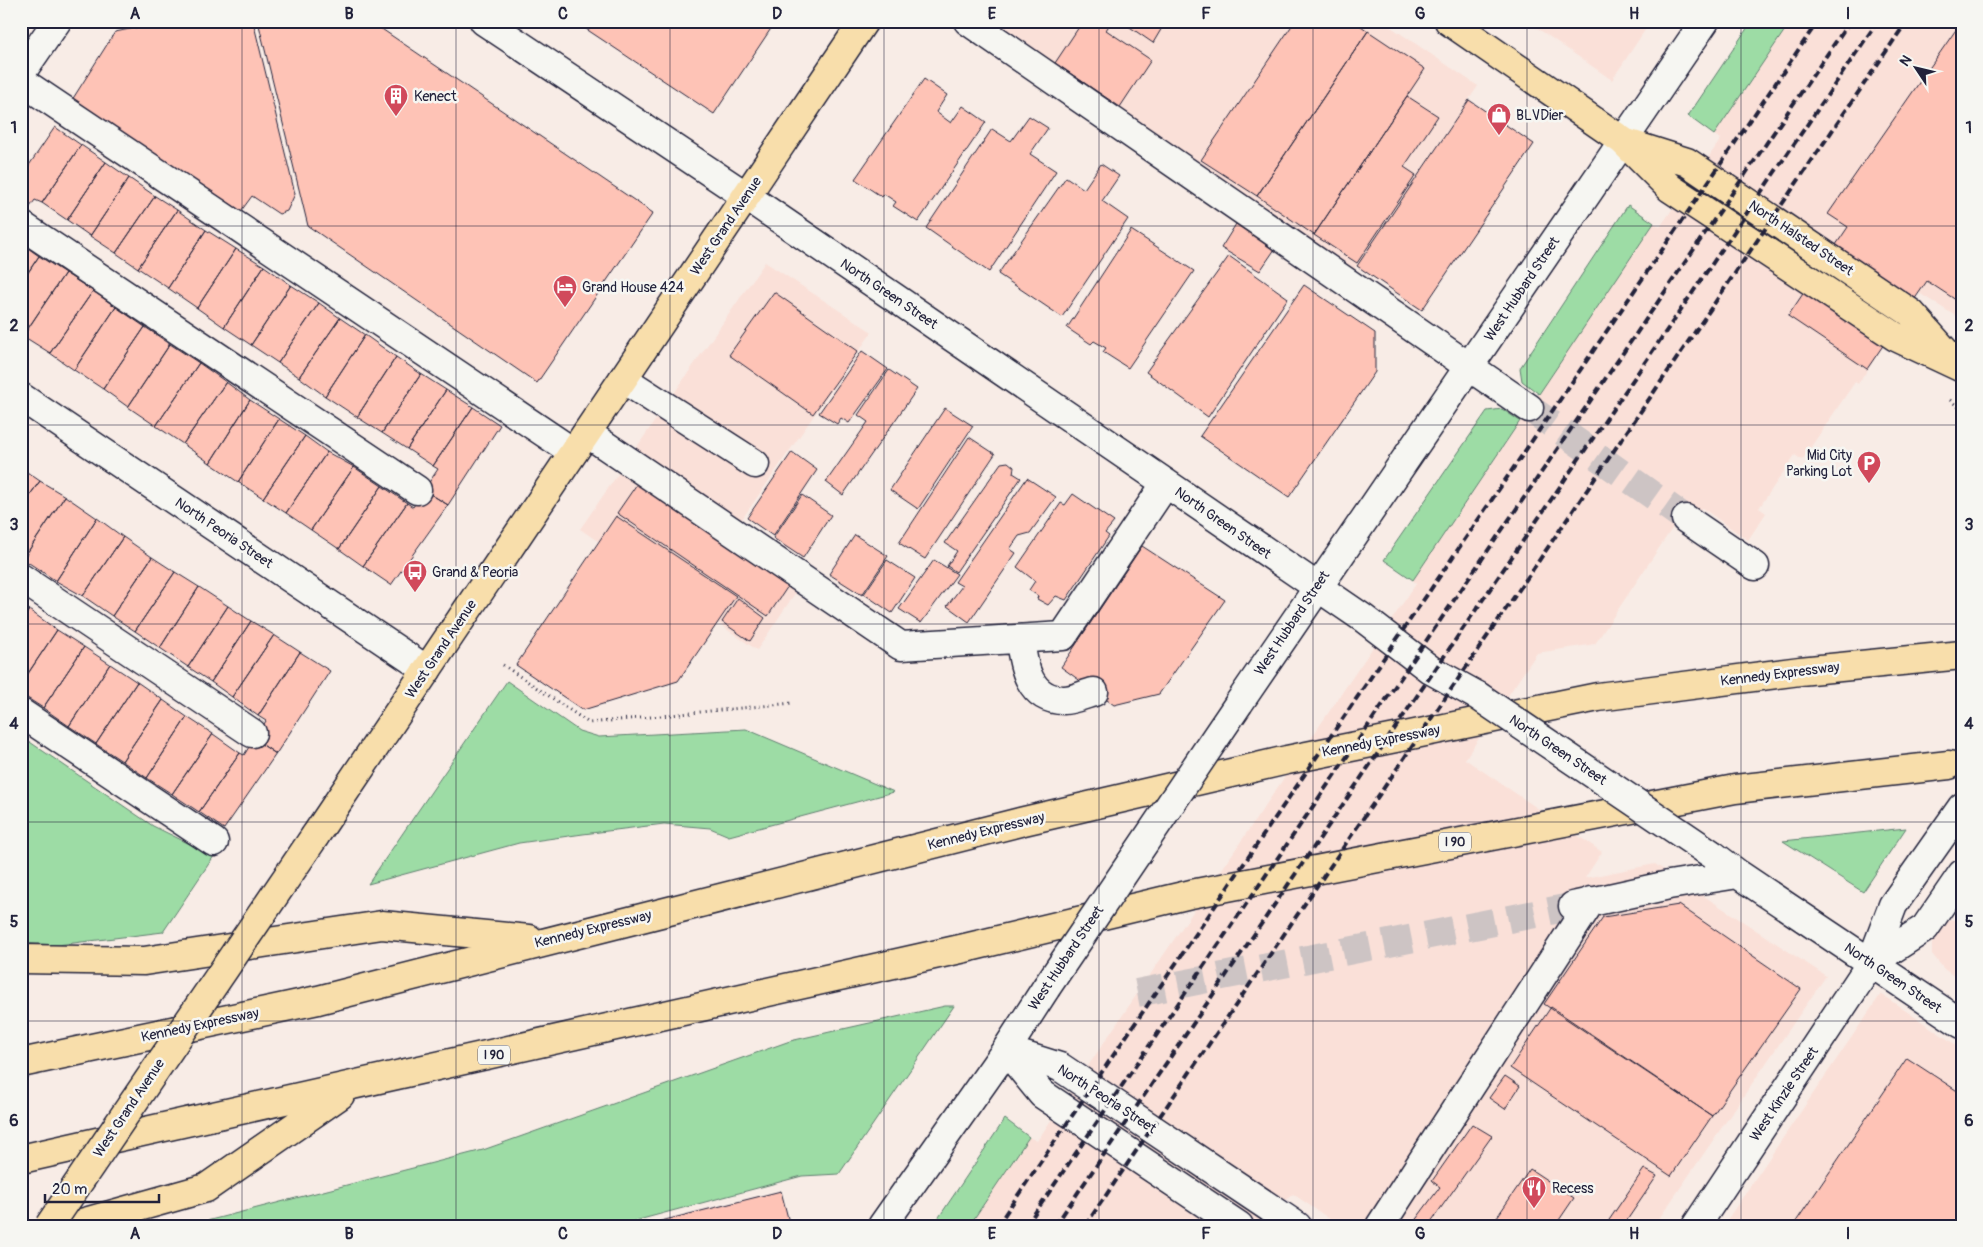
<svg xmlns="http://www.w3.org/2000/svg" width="1983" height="1247" font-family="Pangolin,sans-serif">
	<rect width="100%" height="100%" fill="#f8ece6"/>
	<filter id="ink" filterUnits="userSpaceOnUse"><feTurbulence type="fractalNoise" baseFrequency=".02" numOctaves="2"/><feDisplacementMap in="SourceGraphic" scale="10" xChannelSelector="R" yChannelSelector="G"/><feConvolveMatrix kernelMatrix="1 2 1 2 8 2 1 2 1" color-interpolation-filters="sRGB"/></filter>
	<g filter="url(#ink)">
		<path fill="#fae0d8" d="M968,21h414l96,65 -132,195z
			M1527,21h124l-39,59z
			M1791,21h171v299l-43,-27 -61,91 -3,-2 -53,78 -7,-5 -36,53 7,5 -18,27 -46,-32 -29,19 -78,117 -58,9 -72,106 137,93 -17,26 70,-14 171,112 -172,250h-314l-47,-32 -39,32h-285l60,-89 8,4 379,-557 -3,-4 241,-357 6,4 61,-88 -7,-4z
			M765,262l107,70 -139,200 71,48 -47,70 -177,-121z
			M1962,918v64l-18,-13 -12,-15v-12l12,-20z
			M1881,994l81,55v177h-239z"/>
		<path fill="#9ddca5" stroke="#607f70" d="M1752,21h39l-77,114 -26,-19z
			M1628,205l26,18 -115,171 -17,-13 -2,-13z
			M1502,409l18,12 -107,159 -29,-20 103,-149z
			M507,681l72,50 20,6 147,-8 148,63 -165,44 -19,-8 -46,-4 -81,10 -64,9 -151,41z
			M21,736l132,90 61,30 -51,76 -106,13 -36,-2z
			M1906,828l-43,64 -80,-51z
			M945,1006h9l-115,168 -37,2 -186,50h-429l296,-76 307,-109z
			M1005,1119l24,18 -60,89h-36z"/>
		<path fill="#fec3b6" stroke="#22223b" d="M169,21h84l42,173 -8,17 -8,3 -27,-18 -11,15 -169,-111 43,-68z
			M258,21h112l283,192 -116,170 -229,-157z
			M574,21h202l-62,93z
			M1083,21h29l-6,9 45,30 -31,47 -65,-44z
			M1121,21h45l-13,22z
			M1295,21h59l14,10 -111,165 -56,-36z
			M1962,21v283l-35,-23 -60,88 -79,-53 60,-89 -20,-13z
			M1368,31l57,38 -111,166 -57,-39z
			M924,79l23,16 -11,17 15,11 12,-17 23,16 -68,100 -25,-16 3,-4 -12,-8 -2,3 -27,-18z
			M1407,96l31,20 -34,51 12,8 -59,88 -43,-28z
			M1469,100l65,44 -112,166 -65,-44z
			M1029,116l19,12 -18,26 26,17 -67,101 -63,-44 66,-99 19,12z
			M55,127l26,18 -39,58 -7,-3 -13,18 -1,-41z
			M81,145l25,17 -39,58 -25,-17z
			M106,162l23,16 -39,58 -23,-16z
			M1101,164l18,12 -17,25 26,18 -66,98 -64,-43 68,-97 18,12z
			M129,178l26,18 -39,57 -26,-17z
			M155,196l22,14 -39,58 -22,-15z
			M177,210l29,20 -38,58 -30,-20z
			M1236,224l39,25 -15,22 -39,-23z
			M206,230l30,19 -39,59 -29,-20z
			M1131,230l63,41 -66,97 -25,-16 3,-4 -12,-7 -3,3 -24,-16z
			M21,243l18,13 -18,27z
			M236,249l28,17 -40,61 -27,-19z
			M39,256l26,17 -42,63 -2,-2v-51z
			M1229,256l59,42 -80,119 -62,-45z
			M264,266l27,19 -40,60 -27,-18z
			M65,273l28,18 -43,62 -27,-17z
			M291,285l28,18 -41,60 -27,-18z
			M1304,285l71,48v39l-86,125 -89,-61z
			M93,291l23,16 -42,63 -24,-17z
			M774,292l84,59 -45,63 -84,-59z
			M319,303l21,15 -41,59 -21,-14z
			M116,307l29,20 -42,62 -29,-19z
			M340,318l25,17 -40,61 -26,-19z
			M145,327l25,17 -42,63 -25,-18z
			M365,335l31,22 -39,60 -32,-21z
			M170,344l29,19 -43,63 -28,-19z
			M862,351l26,18 -39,54 -8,-5 -4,6 -18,-11z
			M396,357l25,17 -39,59 -25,-16z
			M199,363l27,19 -43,62 -27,-18z
			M889,370l28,19 -74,106 -17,-13 42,-60 -10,-7z
			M421,374l25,16 -39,59 -25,-16z
			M226,382l24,18 -40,63 -27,-19z
			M446,390l27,17 -40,59 -26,-17z
			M250,400l29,19 -41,63 -28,-19z
			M473,407l27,18 -52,80 -24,-15 14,-21 -5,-3z
			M945,408l28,18 -55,83 -28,-19z
			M279,419l26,17 -42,62 -25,-16z
			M305,436l22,16 -41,61 -23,-15z
			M969,437l26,17 -70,105 -26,-16z
			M327,452l27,15 -43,63 -25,-17z
			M792,452l25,18 -44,66 -26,-18z
			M1008,462l6,5 -1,6 8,5 -65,94 -9,-6 10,-15 -12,-8 56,-80z
			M354,467l28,19 -43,63 -28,-19z
			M21,468l19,13 -19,26z
			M1027,478l29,19 -26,36 -11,3 -9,13 6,4 -47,69 -22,-16 15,-20 -7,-4z
			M40,481l25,15 -42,63 -2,-2v-50z
			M639,481l151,102 -22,33 -151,-103z
			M382,486l25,17 -44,63 -24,-17z
			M424,490l24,15 -57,80 -28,-19 44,-63 6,4z
			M1073,494l41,28 -9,11 4,3 -43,64 -10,-4 -8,9 -11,-6 1,-3 -9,-6 6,-9 -18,-14 44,-64 4,2z
			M802,495l29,20 -28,43 -30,-20z
			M65,496l32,22 -41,63 -33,-22z
			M616,516l120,80 -58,85 -95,29 -67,-45z
			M97,518l26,19 -40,59 -27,-15z
			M855,535l33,21 -26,39 -33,-21z
			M123,537l29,20 -40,59 -29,-20z
			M1142,546l83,54 -66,94 -45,11 -53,-38z
			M152,557l23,15 -40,59 -23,-15z
			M887,560l28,18 -23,35 -28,-19z
			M934,560l23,14 -36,49 -22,-14z
			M175,572l24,15 -39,61 -25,-17z
			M199,587l29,19 -40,61 -28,-19z
			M738,598l27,20 -15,23 -28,-19z
			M21,604l8,6 -8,12z
			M228,606l23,15 -40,61 -23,-15z
			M29,610l28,20 -36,54v-62z
			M251,621l23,14 -42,62 -21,-15z
			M57,630l27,17 -41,61 -22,-14v-10z
			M274,635l26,17 -42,64 -26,-19z
			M84,647l26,17 -41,62 -26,-18z
			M300,652l30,19 -54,83 -22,-15 12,-18 -8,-5z
			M110,664l27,18 -41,62 -27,-18z
			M137,682l26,18 -41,61 -26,-17z
			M163,700l24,17 -40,61 -25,-17z
			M187,717l26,17 -41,60 -25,-16z
			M213,734l27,19 -41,59 -27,-18z
			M254,739l22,15 -52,75 -25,-17 41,-59 4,2z
			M1679,905l122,84 -89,127 -168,-112 59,-87z
			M1551,1007l161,109 -41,60 -161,-108z
			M1907,1058l55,36v132h-169z
			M1505,1076l15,10 -15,23 -16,-11z
			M1472,1124l20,12 -64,90h-17l29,-39 -8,-6z
			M1530,1169l44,29 -19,28h-46l-12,-9z
			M1644,1169l13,7 -34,50h-18z
			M781,1191l9,35h-149z"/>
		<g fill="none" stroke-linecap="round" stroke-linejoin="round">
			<path stroke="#cdc4c4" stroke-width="28" stroke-dasharray="28 14" stroke-linecap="butt" d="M1529,408l157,111
				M1137,993l428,-85"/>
			<defs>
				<path id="minor" d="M484,21l262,175 617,422 68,52 47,26
					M968,21l561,387
					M21,73l36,-52
					M21,81l552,371
					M21,225l396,265
					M623,379l132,85
					M21,397l406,273
					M587,433l314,213 162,-10 103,-153
					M1686,519l69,47
					M21,578l231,155
					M1020,639c3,27 9,61 44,61 9,0 21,-6 30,-8
					M1239,703l466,-682
					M21,713l193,129
					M1713,855l25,19 224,150
					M1573,906l96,-21 69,-11
					M1871,963l54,-35 37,-54
					M1006,1050l54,17 237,159
					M1006,1050l36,44 197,132
					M882,1226l124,-176 40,-62
					M1380,1226l211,-325
					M1696,1226l175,-263 22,-58 69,-98"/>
				<path id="major" d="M1449,21l174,120 47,47 226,149 66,31
					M1627,143l60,19 224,151 39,44
					M315,836l549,-815"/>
				<path id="highway" d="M21,959l123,2 238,-36 147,14
					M21,1063l297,-63 706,-179 263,-61 311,-63 202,-26 162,-16
					M21,1159l944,-211 226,-54 544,-105 214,-24
					M71,1226l135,-38 134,-93"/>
			</defs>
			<use href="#minor" stroke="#22223b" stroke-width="31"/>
			<use href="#major" stroke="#22223b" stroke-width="31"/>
			<use href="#highway" stroke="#22223b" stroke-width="31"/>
			<path stroke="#22223b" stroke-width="3" stroke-dasharray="1 4" stroke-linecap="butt" d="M1950,400l12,10
				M503,665l86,58 203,-20"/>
			<use href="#minor" stroke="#f6f6f2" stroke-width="28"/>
			<use href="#major" stroke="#f8deab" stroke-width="28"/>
			<use href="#highway" stroke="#f8deab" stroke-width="28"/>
			<path stroke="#22223b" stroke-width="4" stroke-dasharray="8 4" stroke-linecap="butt" d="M997,1226l821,-1205
				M1026,1226l824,-1205
				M1055,1226l823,-1205
				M1085,1226l822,-1205"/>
			<defs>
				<path id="minor-bridge" d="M1478,696l235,159
					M1046,988l193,-285"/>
				<path id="major-bridge" d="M49,1226l266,-390"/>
			</defs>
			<use href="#minor-bridge" stroke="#22223b" stroke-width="31" stroke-linecap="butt"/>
			<use href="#major-bridge" stroke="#22223b" stroke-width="31" stroke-linecap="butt"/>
			<use href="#minor-bridge" stroke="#f6f6f2" stroke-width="28"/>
			<use href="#major-bridge" stroke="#f8deab" stroke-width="28"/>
		</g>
	</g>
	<path fill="none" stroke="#22223b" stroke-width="1" stroke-opacity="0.55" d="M242,21v1205M456,21v1205M670,21v1205M884,21v1205M1099,21v1205M1313,21v1205M1527,21v1205M1741,21v1205M21,226h1941M21,425h1941M21,624h1941M21,822h1941M21,1021h1941"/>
	<defs>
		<symbol id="building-pin" viewBox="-11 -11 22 30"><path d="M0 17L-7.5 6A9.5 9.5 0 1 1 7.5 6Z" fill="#d1495b" stroke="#f6f6f2"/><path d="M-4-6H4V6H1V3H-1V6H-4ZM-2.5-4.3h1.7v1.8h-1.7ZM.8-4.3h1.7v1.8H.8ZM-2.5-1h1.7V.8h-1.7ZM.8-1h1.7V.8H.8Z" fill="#fff"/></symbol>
		<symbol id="shop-pin" viewBox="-11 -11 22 30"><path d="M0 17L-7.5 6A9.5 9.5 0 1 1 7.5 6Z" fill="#d1495b" stroke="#f6f6f2"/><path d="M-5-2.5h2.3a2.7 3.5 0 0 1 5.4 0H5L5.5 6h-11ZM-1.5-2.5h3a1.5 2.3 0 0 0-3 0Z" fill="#fff"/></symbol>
		<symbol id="hotel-pin" viewBox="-11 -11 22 30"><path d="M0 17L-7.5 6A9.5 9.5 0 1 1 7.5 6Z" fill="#d1495b" stroke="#f6f6f2"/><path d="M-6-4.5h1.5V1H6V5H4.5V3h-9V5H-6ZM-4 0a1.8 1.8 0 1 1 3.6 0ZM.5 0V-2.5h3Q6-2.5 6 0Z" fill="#fff"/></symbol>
		<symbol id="parking-pin" viewBox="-11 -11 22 30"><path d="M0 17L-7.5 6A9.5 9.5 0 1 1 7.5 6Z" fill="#d1495b" stroke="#f6f6f2"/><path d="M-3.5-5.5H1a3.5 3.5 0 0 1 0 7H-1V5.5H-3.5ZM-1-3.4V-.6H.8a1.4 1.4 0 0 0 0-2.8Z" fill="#fff"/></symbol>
		<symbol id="bus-pin" viewBox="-11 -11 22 30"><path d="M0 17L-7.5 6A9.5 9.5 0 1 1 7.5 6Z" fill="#d1495b" stroke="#f6f6f2"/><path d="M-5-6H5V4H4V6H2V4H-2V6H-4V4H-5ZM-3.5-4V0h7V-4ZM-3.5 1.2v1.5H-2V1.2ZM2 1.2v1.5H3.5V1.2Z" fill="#fff"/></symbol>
		<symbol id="restaurant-pin" viewBox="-11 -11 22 30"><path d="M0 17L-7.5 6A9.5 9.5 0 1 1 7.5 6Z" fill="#d1495b" stroke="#f6f6f2"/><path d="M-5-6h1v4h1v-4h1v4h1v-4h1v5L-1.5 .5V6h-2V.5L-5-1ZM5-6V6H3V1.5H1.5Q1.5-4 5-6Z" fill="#fff"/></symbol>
	</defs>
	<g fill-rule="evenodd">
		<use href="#building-pin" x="382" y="82" width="28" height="38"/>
		<use href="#shop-pin" x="1485" y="101" width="28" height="38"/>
		<use href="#hotel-pin" x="551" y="273" width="28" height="38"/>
		<use href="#parking-pin" x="1855" y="449" width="28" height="38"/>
		<use href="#bus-pin" x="401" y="558" width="28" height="38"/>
		<use href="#restaurant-pin" x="1520" y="1174" width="28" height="38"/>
	</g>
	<g text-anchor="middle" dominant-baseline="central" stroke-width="5" stroke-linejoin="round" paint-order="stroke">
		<g fill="#f6f6f2" stroke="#626272" stroke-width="1">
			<rect x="1439" y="832.5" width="32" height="19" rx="4"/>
			<rect x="478" y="1045.5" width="32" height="19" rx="4"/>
		</g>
		<g font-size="12" font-weight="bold" fill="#22223b">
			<text x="1455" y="842">I 90</text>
			<text x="494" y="1055">I 90</text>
		</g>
		<g font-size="14" fill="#22223b" stroke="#f6f6f2" text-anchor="start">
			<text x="414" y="96">Kenect</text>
			<text x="1516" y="115">BLVDier</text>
			<text x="582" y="287">Grand House 424</text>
			<text x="1852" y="455" text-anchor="end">Mid City<tspan x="1852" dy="16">Parking Lot</tspan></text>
			<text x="432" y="572">Grand &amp; Peoria</text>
			<text x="1552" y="1188">Recess</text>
		</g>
		<g font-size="14" fill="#22223b" stroke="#f6f6f2">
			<text transform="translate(726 226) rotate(-56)">West Grand Avenue</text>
			<text transform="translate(1801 238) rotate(34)">North Halsted Street</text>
			<text transform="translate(1522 289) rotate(-56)">West Hubbard Street</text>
			<text transform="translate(889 294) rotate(34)">North Green Street</text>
			<text transform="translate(1223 523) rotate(35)">North Green Street</text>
			<text transform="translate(224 533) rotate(34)">North Peoria Street</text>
			<text transform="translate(1292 623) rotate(-56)">West Hubbard Street</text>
			<text transform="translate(441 649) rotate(-56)">West Grand Avenue</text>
			<text transform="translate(1780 674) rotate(-7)">Kennedy Expressway</text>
			<text transform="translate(1381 741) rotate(-11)">Kennedy Expressway</text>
			<text transform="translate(1558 750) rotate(34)">North Green Street</text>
			<text transform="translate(986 831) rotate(-14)">Kennedy Expressway</text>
			<text transform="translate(593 929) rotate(-14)">Kennedy Expressway</text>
			<text transform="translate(1066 958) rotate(-56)">West Hubbard Street</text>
			<text transform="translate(1893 978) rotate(34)">North Green Street</text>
			<text transform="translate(200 1025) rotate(-12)">Kennedy Expressway</text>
			<text transform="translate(1784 1094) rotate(-56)">West Kinzie Street</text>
			<text transform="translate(1107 1099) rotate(33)">North Peoria Street</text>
			<text transform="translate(129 1108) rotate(-56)">West Grand Avenue</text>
		</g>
	</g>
	<rect width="1983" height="1247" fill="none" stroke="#f6f6f2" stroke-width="55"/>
	<g transform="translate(1916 68) rotate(305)" stroke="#f6f6f2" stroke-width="4" paint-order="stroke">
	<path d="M0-4L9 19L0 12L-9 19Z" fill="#22223b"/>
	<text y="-8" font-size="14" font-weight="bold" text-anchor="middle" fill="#22223b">N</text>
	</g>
	<path d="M45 1194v8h114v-8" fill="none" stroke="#22223b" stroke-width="2.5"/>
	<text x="52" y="1194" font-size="15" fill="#22223b" stroke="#f6f6f2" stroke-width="4" paint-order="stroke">20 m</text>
	<rect x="28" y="28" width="1928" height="1192" fill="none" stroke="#22223b" stroke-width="2"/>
	<g font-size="16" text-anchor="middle" font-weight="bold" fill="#22223b">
		<text x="135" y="19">A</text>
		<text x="349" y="19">B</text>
		<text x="563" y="19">C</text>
		<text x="777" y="19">D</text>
		<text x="992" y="19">E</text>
		<text x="1206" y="19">F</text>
		<text x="1420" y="19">G</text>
		<text x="1634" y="19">H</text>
		<text x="1848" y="19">I</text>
		<text x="14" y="133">1</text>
		<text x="1969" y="133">1</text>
		<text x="14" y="331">2</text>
		<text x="1969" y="331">2</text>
		<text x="14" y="530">3</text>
		<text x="1969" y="530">3</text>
		<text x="14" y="729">4</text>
		<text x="1969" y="729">4</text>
		<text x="14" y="927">5</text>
		<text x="1969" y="927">5</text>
		<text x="14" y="1126">6</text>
		<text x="1969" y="1126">6</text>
		<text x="135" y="1239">A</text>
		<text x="349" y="1239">B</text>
		<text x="563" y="1239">C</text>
		<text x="777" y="1239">D</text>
		<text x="992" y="1239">E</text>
		<text x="1206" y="1239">F</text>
		<text x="1420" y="1239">G</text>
		<text x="1634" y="1239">H</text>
		<text x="1848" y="1239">I</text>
	</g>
</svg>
